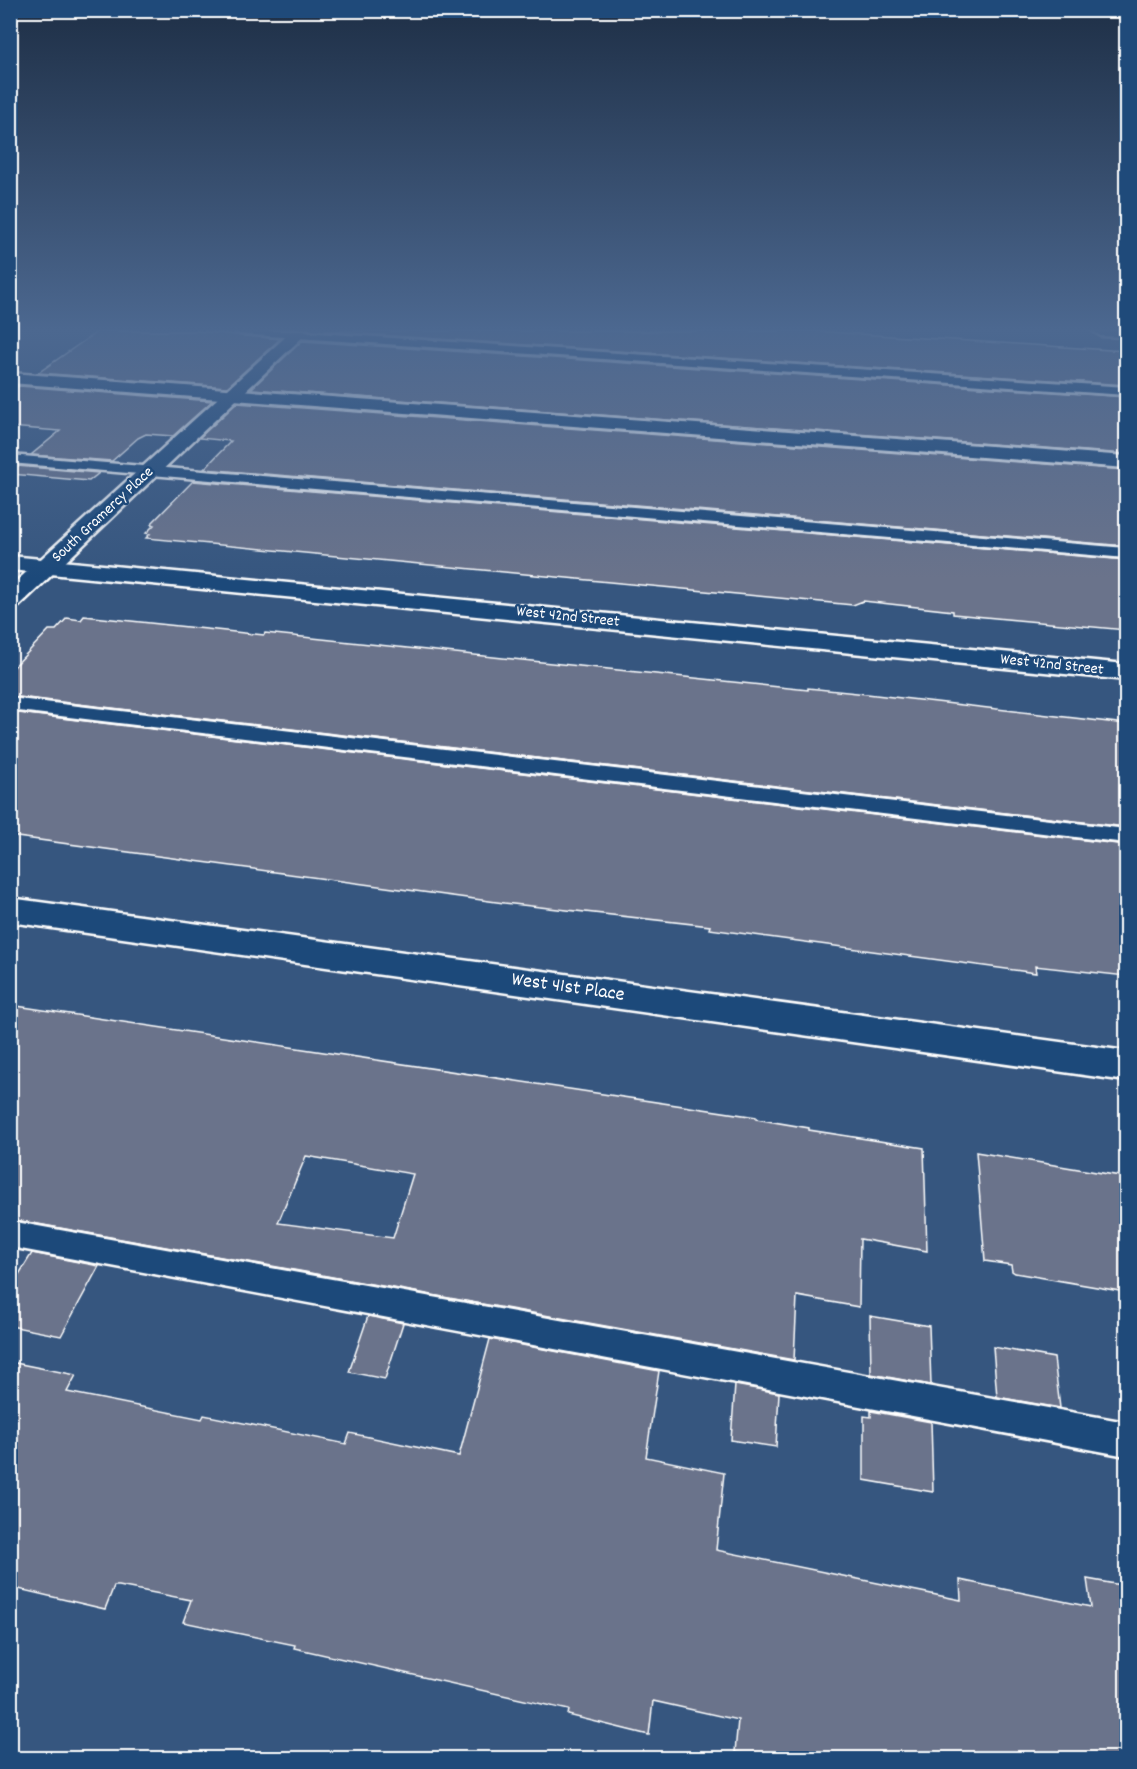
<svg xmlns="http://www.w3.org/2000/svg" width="1137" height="1769" font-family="Dekko,sans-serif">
	<rect width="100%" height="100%" fill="#36567f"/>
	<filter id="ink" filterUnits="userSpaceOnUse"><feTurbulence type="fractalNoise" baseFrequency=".0167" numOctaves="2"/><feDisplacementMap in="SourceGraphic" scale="12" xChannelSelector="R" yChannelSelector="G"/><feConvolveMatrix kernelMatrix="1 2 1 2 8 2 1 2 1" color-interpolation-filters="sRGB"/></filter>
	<g filter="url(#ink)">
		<path fill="#6b738b" stroke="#fff" stroke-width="1.5" fill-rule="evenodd" d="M98,331h98l84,8 -53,48 -189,-14z
			M318,331h495l313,20v34z
			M302,341l824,56v57l-875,-65z
			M19,386l193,15 -39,35 -27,-2 -8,4 -26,23 -81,-6 29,-24 -50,-4v-35z
			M237,403l889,67v76l-922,-77 27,-28 -32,-3z
			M17,466l82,7 -10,8 -79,-7z
			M193,481l933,79v70l-173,-16v-3l-90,-10 -10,4 -707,-67 4,-4 -4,-1 8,-8 -3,-1z
			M84,616l180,19 1,-2 543,57v-2l59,6 259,30v103l-1116,-131v-25l39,-41h7l11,-12 14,2z
			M10,712l1116,133v131l-91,-10 1,7 -327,-44 1,-3 -206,-23 -494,-67z
			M10,1005l746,112v2l53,9v2l115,18 3,103 -67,-12 -1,68 -62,-11 -3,64 -784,-141zM306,1156l107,18 -20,64 -115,-15z
			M976,1152l150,25v115l-111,-19 -3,-2 -1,-6 -26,-4z
			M32,1253l67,13 -38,70 -51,-10v-37z
			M368,1316l35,7 -18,56 -36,-7z
			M870,1316l59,10 2,59 -60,-11z
			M490,1339l169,32 -13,86 78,16 -8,77 245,50 -1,-20 131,27 -4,-28 39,7v172h-360l-31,-6 3,-32 -85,-19 -4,34 -81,-20 1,-5 -275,-62 1,-3 -112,-23 8,-22 -72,-14h-5l-9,23 -95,-22v-225l66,13 -9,17 135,27 2,-4 142,29 4,-11 109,23z
			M993,1347l61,11 6,50 -63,-11z
			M735,1385l44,8 -3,54 -45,-7z
			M871,1411l60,11 2,70 -69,-12v-64l7,1z"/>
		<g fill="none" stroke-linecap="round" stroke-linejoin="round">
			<defs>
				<path id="service" d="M235,331h52l839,56v8l-886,-61z
					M10,455l1116,93v10l-1116,-95z
					M10,698l1116,131v14l-1116,-133z
					M10,1221l1116,201v34l-1116,-209z"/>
				<path id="minor" d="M1093,331h33v6l-25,-1z
					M10,373l1116,83v12l-1116,-85z
					M10,556l1116,108v16l-1116,-110z
					M10,898l1116,153v30l-1116,-159z"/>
				<path id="tertiary" d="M292,331h17l-290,275 -9,2v-21z"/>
			</defs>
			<use href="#service" stroke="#fff" stroke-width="5"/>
			<use href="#minor" stroke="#fff" stroke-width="5"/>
			<use href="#tertiary" stroke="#fff" stroke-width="5"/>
			<use href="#service" fill="#1f4a7a" fill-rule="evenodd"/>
			<use href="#minor" fill="#1f4a7a" fill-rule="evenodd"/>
			<use href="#tertiary" fill="#1f4a7a" fill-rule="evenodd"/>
		</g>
	</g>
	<linearGradient id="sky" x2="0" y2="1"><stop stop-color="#1e2f46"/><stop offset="0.57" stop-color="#4c6890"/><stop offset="1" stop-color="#4c6890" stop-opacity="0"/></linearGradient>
	<rect width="1137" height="578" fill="url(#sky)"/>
	<g text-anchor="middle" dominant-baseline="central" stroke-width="5" stroke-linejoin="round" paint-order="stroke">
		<g font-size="16" fill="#fff" stroke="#1f4a7a">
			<text transform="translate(103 515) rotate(-43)">South Gramercy Place</text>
			<text transform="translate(568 617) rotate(6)">West 42nd Street</text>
			<text transform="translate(1052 665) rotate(6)">West 42nd Street</text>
		</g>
		<g font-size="20" fill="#fff" stroke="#1f4a7a">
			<text transform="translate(568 988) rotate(8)">West 41st Place</text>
		</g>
	</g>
	<rect width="1137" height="1769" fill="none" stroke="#1f4a7a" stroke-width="36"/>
	<rect x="18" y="18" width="1101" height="1733" fill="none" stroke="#fff" stroke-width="2" filter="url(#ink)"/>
</svg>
